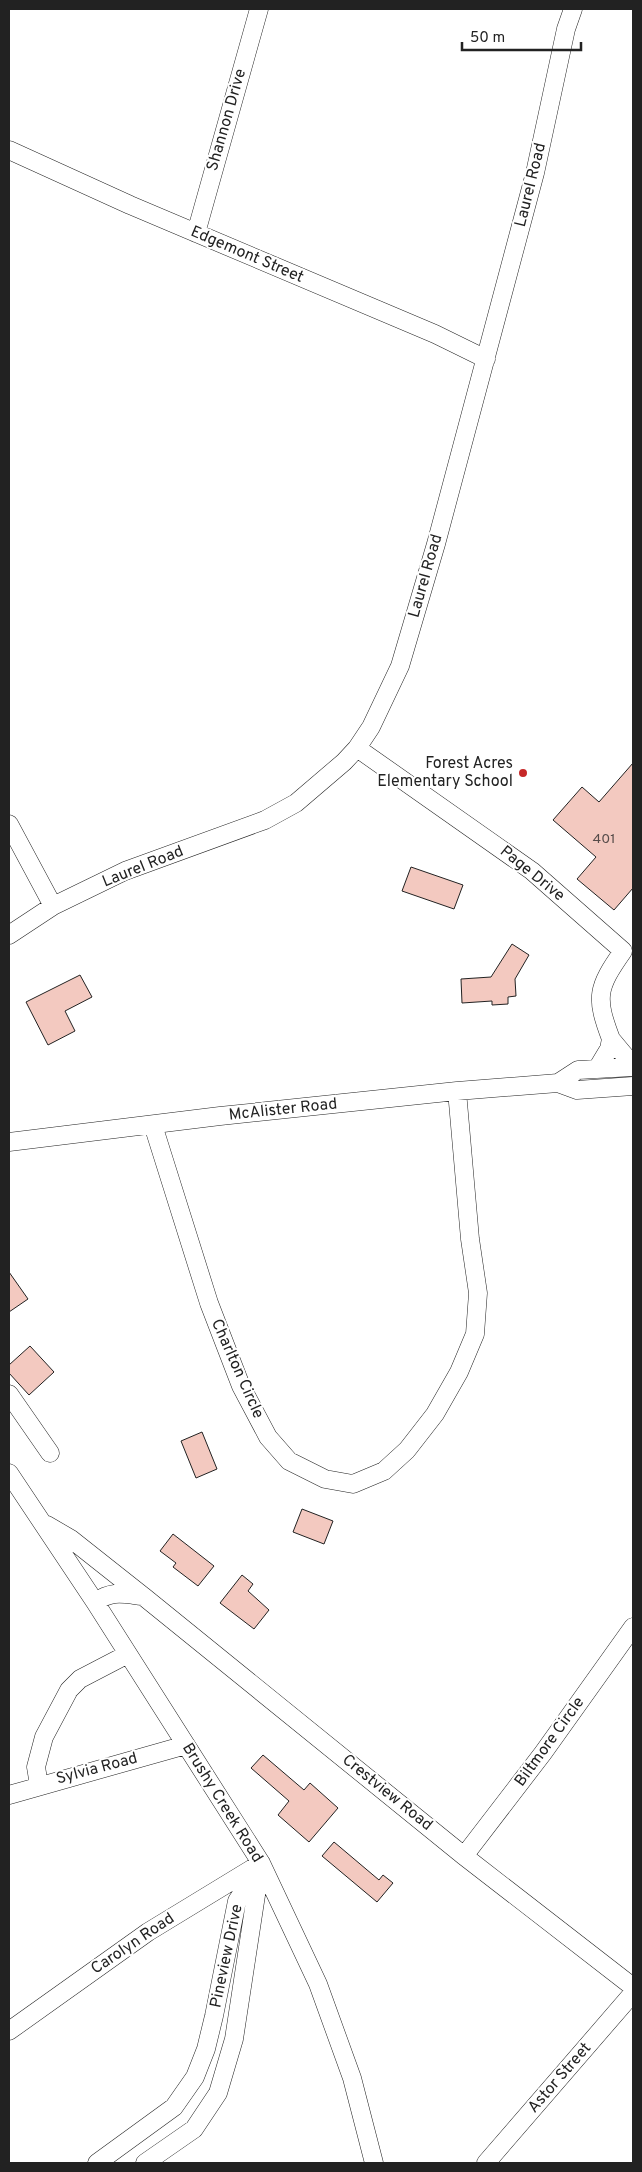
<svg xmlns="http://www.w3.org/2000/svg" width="642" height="2172" font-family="Overpass,sans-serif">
	<rect width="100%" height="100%" fill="#fff"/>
	<path fill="#f3c9c0" stroke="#222" d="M633,763v125l-19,22 -37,-31 19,-22 -43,-37 29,-33 17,15z
		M411,867l52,18 -9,24 -52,-18z
		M512,944l17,11 -14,24 1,17 -8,1v7l-16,1v-4l-30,2 -1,-24 30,-2z
		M80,975l12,22 -27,14 10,20 -27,14 -22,-43z
		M9,1272l19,27 -19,13z
		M30,1346l24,26 -25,23 -20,-22v-8z
		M202,1432l15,37 -21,9 -15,-37z
		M302,1509l31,12 -9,23 -31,-12z
		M173,1534l41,32 -16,20 -25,-19 3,-4 -16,-12z
		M242,1575l11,9 -5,7 21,19 -15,19 -34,-26z
		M263,1755l41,35 6,-7 28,25 -29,34 -31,-27 11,-14 -38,-33z
		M334,1842l45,38 4,-5 10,8 -16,19 -55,-46z"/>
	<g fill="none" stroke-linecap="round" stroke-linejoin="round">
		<defs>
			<path id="minor" d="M9,150l121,55 305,129 51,25
				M196,233l63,-224
				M357,748l175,123 91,80c-26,37 -28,46 -12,88
				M9,824l44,82
				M9,935l44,-29 72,-35 140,-51 31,-17 48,-41 13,-14 14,-21 29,-61 36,-122 99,-371 31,-144 7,-20
				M597,1069l12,-20 2,-10 15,18 7,6
				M558,1083l20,-13 55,-3
				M153,1125l56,178 32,83 27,51 21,24 36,18 28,5 31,-13 23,-21 28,-36 24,-42 16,-38 3,-41 -8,-54 -13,-148
				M9,1142l211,-26 237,-25 101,-8 19,7 56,-4
				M9,1394l41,59
				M9,1473l86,129 166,261 57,121 34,94 22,85
				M47,1525l24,14 72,57
				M95,1602c18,-12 28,-8 48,-6l321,260 169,131
				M39,1785l-3,-18 8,-30 25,-47 11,-11 48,-25
				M9,1795l177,-50
				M464,1856l79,-103 90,-126
				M9,2031l139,-99 110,-67
				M97,2163l77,-56 21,-30 11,-28 8,-33 23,-115 24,-38
				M145,2163l49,-34 24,-36 16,-54 26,-170
				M486,2163l147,-170"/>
		</defs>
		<use href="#minor" stroke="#222" stroke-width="19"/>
		<use href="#minor" stroke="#fff" stroke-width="18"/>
	</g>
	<circle fill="#c62828" stroke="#fff" stroke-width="2" cx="523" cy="773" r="5"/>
	<g text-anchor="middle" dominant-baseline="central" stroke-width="4" stroke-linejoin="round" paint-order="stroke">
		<g font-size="14" fill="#564c4a">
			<text x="604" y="839">401</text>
		</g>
		<g font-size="16" fill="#222" stroke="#fff">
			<text transform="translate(227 120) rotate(-74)">Shannon Drive</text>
			<text transform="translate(531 185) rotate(-76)">Laurel Road</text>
			<text transform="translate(247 255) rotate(23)">Edgemont Street</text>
			<text transform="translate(426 576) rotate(-74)">Laurel Road</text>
			<text transform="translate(143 867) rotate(-22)">Laurel Road</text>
			<text transform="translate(532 874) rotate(39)">Page Drive</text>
			<text transform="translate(283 1110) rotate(-6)">McAlister Road</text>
			<text transform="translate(237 1369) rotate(66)">Charlton Circle</text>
			<text transform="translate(550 1742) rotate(-54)">Biltmore Circle</text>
			<text transform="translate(97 1769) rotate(-15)">Sylvia Road</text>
			<text transform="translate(387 1793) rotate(39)">Crestview Road</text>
			<text transform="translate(222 1803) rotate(58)">Brushy Creek Road</text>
			<text transform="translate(133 1944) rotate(-34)">Carolyn Road</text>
			<text transform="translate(227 1956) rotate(-78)">Pineview Drive</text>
			<text transform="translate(560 2078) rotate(-49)">Astor Street</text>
		</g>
		<g font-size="16" fill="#222" stroke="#fff" text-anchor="end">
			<text x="513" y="764">Forest Acres<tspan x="513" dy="18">Elementary School</tspan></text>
		</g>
	</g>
	<rect width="642" height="2172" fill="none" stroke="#222222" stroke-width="20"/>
	<path d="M462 42v8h119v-8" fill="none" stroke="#222222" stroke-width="2.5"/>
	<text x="470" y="42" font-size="15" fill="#222222" stroke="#ffffff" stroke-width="4" paint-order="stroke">50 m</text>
</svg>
